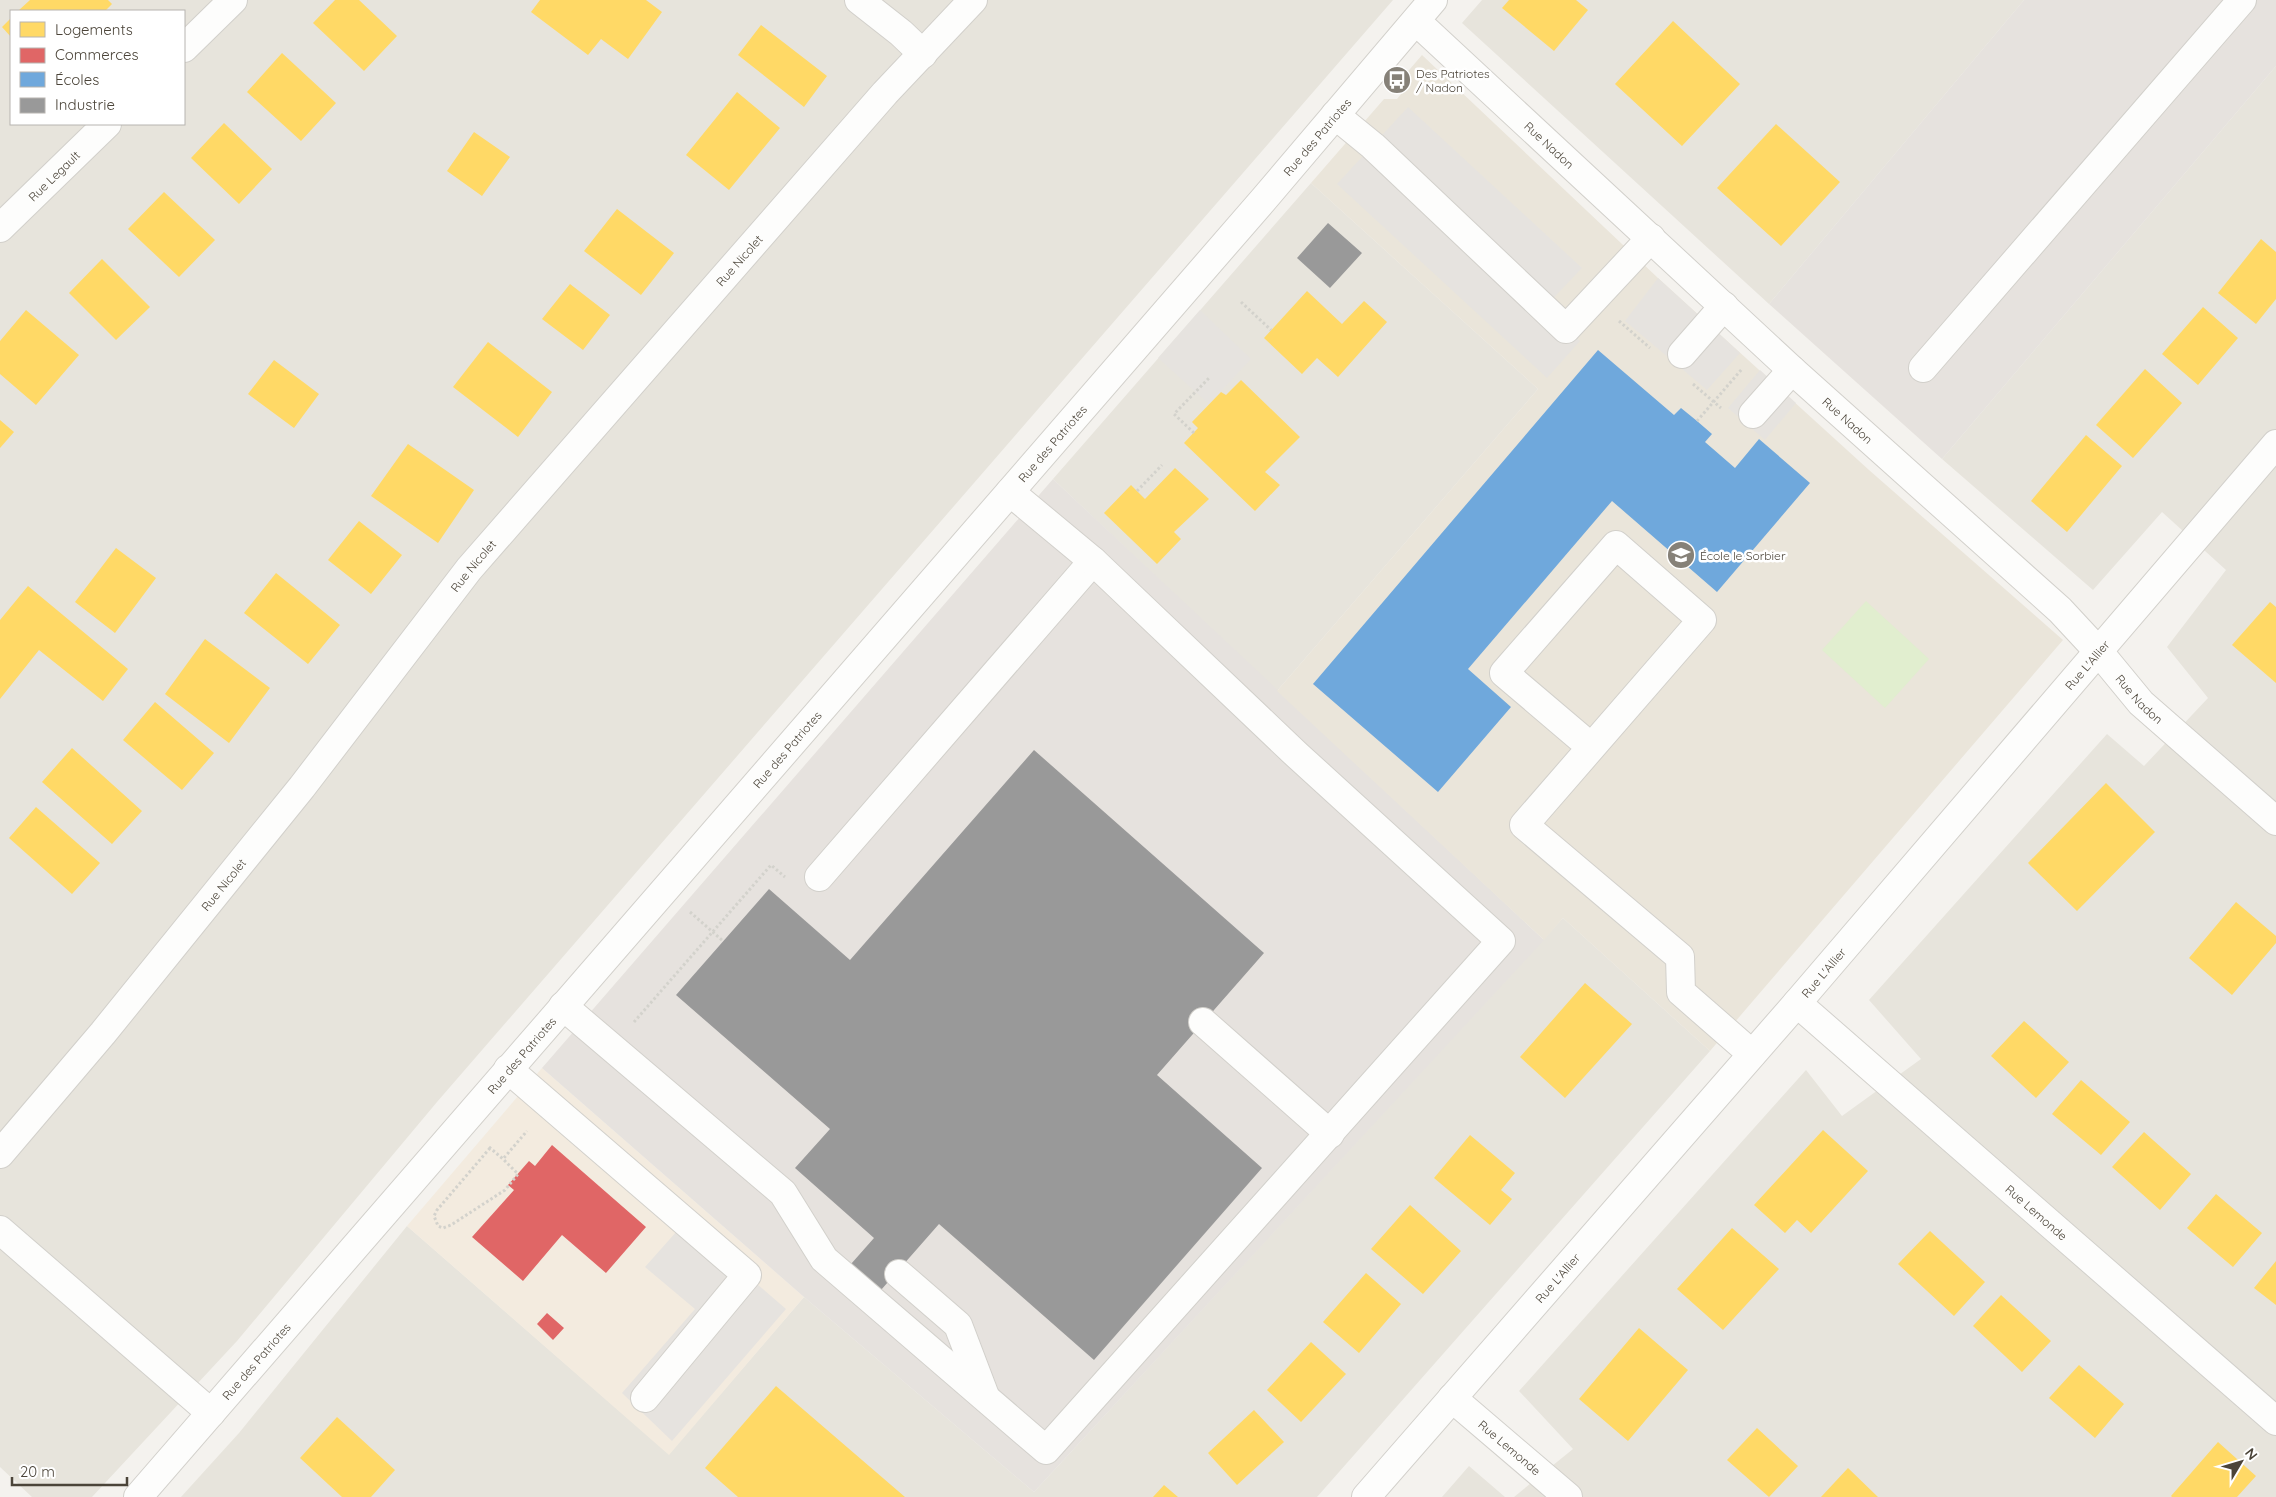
<svg xmlns="http://www.w3.org/2000/svg" width="2276" height="1497" font-family="Quicksand,sans-serif">
	<rect width="100%" height="100%" fill="#f4f2ee"/>
	<path fill="#e7e4dc" fill-rule="evenodd" d="M0,0h1393l-956,1102 -200,239 -145,156h-60l-32,-30zM11,11h173v113h-173z
		M1482,0h542l-255,304 -307,-281z
		M2276,66v1431h-762l59,-48 -54,-58 287,-321 36,46 79,-57 -52,-59 238,-266 37,32 64,-68 -41,-51 59,-77 -64,-58 -69,78 -151,-131z
		M1311,183l227,206 -261,302 -224,-212z
		M1563,918l147,133 -393,446h-1136l58,-64 168,-207 262,228 135,-157 230,195z
		M1469,1466l36,31h-63z"/>
	<path fill="#f3ebdf" d="M542,1068l262,229 -135,158 -262,-229z"/>
	<path fill="#e6e2de" d="M2024,0h252v66l-334,393 -173,-155z
		M1053,479l491,461 -510,552 -230,-195 -262,-229z"/>
	<path fill="#eae5da" d="M1422,55l236,223 211,192 194,170 -353,411 -147,-133 -19,22 -267,-249 261,-302 -227,-206 73,-84h13l15,-18 -8,-5z"/>
	<path fill="#e1eecf" d="M1866,601l63,58 -44,49 -63,-58z"/>
	<path fill="#e6e3df" d="M1408,107l174,161 -38,40 36,33 -33,37 -210,-194z
		M1658,278l82,75 -33,37 -82,-69z
		M1200,310l51,49 -42,45 -51,-46z
		M1760,370l36,33 -31,37 -37,-32z
		M685,1222l101,87 -114,132 -50,-48 73,-84 -50,-42z"/>
	<path fill="#ffd966" d="M30,0h78l4,4 -7,7h-87z
		M335,0h24l38,36 -33,35 -51,-48z
		M540,0h106l16,12 -34,47 -27,-20 -13,16 -57,-43z
		M1509,0h67l12,10 -34,41 -52,-43z
		M11,18v19l-9,-10z
		M1673,21l67,63 -58,62 -67,-62z
		M761,25l66,51 -23,31 -66,-52z
		M282,53l54,50 -35,38 -54,-49z
		M737,92l43,36 -51,62 -43,-35z
		M224,123l48,46 -33,35 -48,-46z
		M1776,124l64,58 -59,64 -64,-58z
		M474,132l36,25 -28,39 -35,-25z
		M164,192l51,48 -36,37 -51,-48z
		M617,209l57,44 -33,42 -57,-44z
		M2261,239l15,13v47l-20,25 -38,-31z
		M102,259l48,48 -34,33 -47,-47z
		M570,284l40,31 -27,35 -41,-31z
		M1307,291l35,33 22,-23 23,21 -49,55 -21,-19 -15,16 -38,-36z
		M2203,307l35,31 -40,47 -36,-31z
		M26,310l53,45 -43,50 -36,-31v-33z
		M488,342l64,50 -34,45 -65,-50z
		M274,360l45,34 -25,34 -46,-34z
		M2145,369l37,34 -49,55 -37,-33z
		M1241,380l59,57 -35,35 15,13 -25,26 -71,-68 14,-15 -6,-6 29,-30 5,3z
		M0,420l14,12 -14,16z
		M2086,435l36,31 -55,66 -36,-31z
		M408,444l66,46 -36,53 -67,-47z
		M1175,468l34,31 -35,33 7,7 -24,25 -53,-51 27,-28 14,14z
		M359,521l43,34 -31,39 -43,-34z
		M116,548l40,30 -41,55 -40,-31z
		M276,573l64,52 -32,39 -64,-51z
		M28,586l100,83 -25,32 -64,-51 -39,49v-79z
		M2270,602l6,5v76l-44,-38z
		M205,639l65,49 -41,55 -64,-49z
		M155,702l59,51 -32,37 -59,-50z
		M72,748l70,63 -30,33 -70,-62z
		M2106,783l49,49 -78,79 -49,-48z
		M36,807l64,56 -28,31 -63,-56z
		M2236,902l40,34v7l-44,52 -43,-37z
		M1585,983l47,41 -67,74 -45,-41z
		M2024,1021l45,41 -33,36 -45,-42z
		M2081,1080l49,42 -29,33 -49,-41z
		M1823,1130l45,41 -57,62 -14,-13 -12,13 -31,-28z
		M2144,1132l47,42 -31,36 -48,-43z
		M1470,1135l45,38 -14,17 11,9 -22,26 -56,-47z
		M2216,1194l46,39 -29,34 -46,-39z
		M1410,1205l51,46 -38,43 -52,-45z
		M1732,1228l47,41 -56,61 -46,-41z
		M1930,1231l55,51 -31,34 -56,-52z
		M2276,1261v44l-22,-17z
		M1366,1273l35,31 -42,49 -36,-31z
		M2001,1295l50,46 -29,31 -49,-46z
		M1639,1328l49,42 -60,71 -49,-42z
		M1311,1342l35,32 -45,48 -34,-32z
		M2079,1365l45,39 -29,34 -46,-40z
		M776,1386l129,111h-167l-33,-29z
		M1254,1410l30,32 -47,43 -29,-32z
		M337,1417l58,53 -24,27h-29l-42,-39z
		M1757,1428l41,38 -29,31 -42,-37z
		M2218,1442l38,34 -19,21h-65l-1,-1z
		M1848,1468l30,29h-57z
		M1164,1485l14,12h-25z"/>
	<path fill="#e06666" d="M552,1145l94,82 -40,46 -44,-38 -39,46 -51,-44 42,-47 -6,-5 21,-24 6,5z
		M547,1313l17,15 -11,12 -16,-16z"/>
	<path fill="#6fa8dc" d="M1598,350l76,65 7,-7 16,13 15,13 -7,8 30,26 24,-29 51,44 -93,109 -105,-91 -144,168 43,38 -73,85 -125,-108z"/>
	<path fill="#999" d="M1328,223l34,30 -32,35 -33,-30z
		M1034,750l230,203 -107,122 105,93 -168,192 -155,-136 -58,66 -30,-26 23,-26 -79,-70 35,-39 -154,-134 93,-106 81,71z"/>
	<g fill="none" stroke-linecap="round" stroke-linejoin="round">
		<defs>
			<g id="minor">
				<path d="M859,0l42,33 22,21"/>
				<path id="s1" d="M1416,21l376,349 268,240 39,42 42,51 135,118"/>
				<path d="M184,48l49,-48"/>
				<path d="M1335,115l38,31 193,183 85,-91"/>
				<path id="s2" d="M0,228l107,-104"/>
				<path d="M1682,354l42,-48"/>
				<path d="M1923,368l319,-368"/>
				<path d="M1753,414l39,-44"/>
				<path d="M1591,747l-87,-74 112,-128 86,75 -178,205 156,132 1,35 71,62"/>
				<path d="M819,877l274,-316 -83,-69"/>
				<path id="s3" d="M1797,1003l479,418"/>
				<path d="M563,1006l220,187 41,66 222,191 455,-509 -204,-186 -204,-194"/>
				<path d="M1203,1022l127,112"/>
				<path d="M508,1069l239,206 -102,123"/>
				<path id="s4" d="M0,1154l103,-121 199,-246 167,-218 416,-476 88,-93"/>
				<path d="M0,1230l211,183"/>
				<path d="M899,1274l59,51 27,71"/>
				<path id="s5" d="M1452,1398l116,99"/>
				<path id="s6" d="M138,1497l1126,-1298 169,-199"/>
				<path id="s7" d="M1366,1497l431,-494 479,-559"/>
			</g>
		</defs>
		<use href="#minor" stroke="#d2d0cb" stroke-width="30"/>
		<path stroke="#d3d2cc" stroke-width="3" stroke-dasharray="2.5 2.5" stroke-linecap="butt" d="M1241,302l30,28
			M1619,321l31,27
			M1693,384l28,24
			M1697,421l45,-52
			M1194,433l-20,-19 35,-36
			M1137,491l25,-26
			M690,912l33,29
			M634,1022l137,-157 14,12
			M489,1147l14,12 24,-28
			M490,1148l-53,62 -3,6 4,10 5,2 8,-3 54,-35 13,-16 -15,-15"/>
		<use href="#minor" stroke="#fdfdfc" stroke-width="28"/>
	</g>
	<defs>
		<symbol id="bus-disc" viewBox="-11 -11 22 22"><circle r="9.5" fill="#868178" stroke="#fff"/><path d="M-5-6H5V4H4V6H2V4H-2V6H-4V4H-5ZM-3.5-4V0h7V-4ZM-3.5 1.2v1.5H-2V1.2ZM2 1.2v1.5H3.5V1.2Z" fill="#fff"/></symbol>
		<symbol id="school-disc" viewBox="-11 -11 22 22"><circle r="9.5" fill="#868178" stroke="#fff"/><path d="M0-5L7-2L0 1L-7-2ZM-4 1L0 2.5L4 1V4Q0 6-4 4Z" fill="#fff"/></symbol>
	</defs>
	<g fill-rule="evenodd">
		<use href="#bus-disc" x="1381" y="64" width="32" height="32"/>
		<use href="#school-disc" x="1665" y="539" width="32" height="32"/>
	</g>
	<g text-anchor="middle" dominant-baseline="central" stroke-width="5" stroke-linejoin="round" paint-order="stroke">
		<g font-size="12" fill="#4b4439" stroke="#fff" text-anchor="start">
			<text x="1416" y="73">Des Patriotes<tspan x="1416" dy="14">/ Nadon</tspan></text>
			<text x="1700" y="555">École le Sorbier</text>
		</g>
		<g font-size="12" fill="#4b4439" stroke="#fff">
			<text stroke="none"><textPath href="#s6" startOffset="1800">Rue des Patriotes</textPath></text>
			<text stroke="none"><textPath href="#s1" startOffset="182">Rue Nadon</textPath></text>
			<text stroke="none"><textPath href="#s2" startOffset="75">Rue Legault</textPath></text>
			<text stroke="none"><textPath href="#s4" startOffset="1160">Rue Nicolet</textPath></text>
			<text stroke="none"><textPath href="#s1" startOffset="588">Rue Nadon</textPath></text>
			<text stroke="none"><textPath href="#s6" startOffset="1395">Rue des Patriotes</textPath></text>
			<text stroke="none"><textPath href="#s4" startOffset="755">Rue Nicolet</textPath></text>
			<text stroke="none"><textPath href="#s7" startOffset="1101">Rue L'Allier</textPath></text>
			<text stroke="none"><textPath href="#s1" startOffset="992">Rue Nadon</textPath></text>
			<text stroke="none"><textPath href="#s6" startOffset="990">Rue des Patriotes</textPath></text>
			<text stroke="none"><textPath href="#s4" startOffset="350">Rue Nicolet</textPath></text>
			<text stroke="none"><textPath href="#s7" startOffset="696">Rue L'Allier</textPath></text>
			<text stroke="none"><textPath href="#s6" startOffset="585">Rue des Patriotes</textPath></text>
			<text stroke="none"><textPath href="#s3" startOffset="318">Rue Lemonde</textPath></text>
			<text stroke="none"><textPath href="#s7" startOffset="291">Rue L'Allier</textPath></text>
			<text stroke="none"><textPath href="#s6" startOffset="180">Rue des Patriotes</textPath></text>
			<text stroke="none"><textPath href="#s5" startOffset="76">Rue Lemonde</textPath></text>
		</g>
	</g>
	<rect x="10" y="10" width="175" height="115" fill="#ffffff" stroke="#b7b4b0"/>
	<rect x="20" y="22" width="25" height="15" fill="#ffd966" stroke="#b7b4b0"/>
	<text x="55" y="35" font-size="15" fill="#4b4439">Logements</text>
	<rect x="20" y="48" width="25" height="15" fill="#e06666" stroke="#b7b4b0"/>
	<text x="55" y="60" font-size="15" fill="#4b4439">Commerces</text>
	<rect x="20" y="72" width="25" height="15" fill="#6fa8dc" stroke="#b7b4b0"/>
	<text x="55" y="85" font-size="15" fill="#4b4439">Écoles</text>
	<rect x="20" y="98" width="25" height="15" fill="#999999" stroke="#b7b4b0"/>
	<text x="55" y="110" font-size="15" fill="#4b4439">Industrie</text>
	<g transform="translate(2241 1462) rotate(52)" stroke="#ffffff" stroke-width="4" paint-order="stroke">
	<path d="M0-4L9 19L0 12L-9 19Z" fill="#4b4439"/>
	<text y="-8" font-size="14" font-weight="bold" text-anchor="middle" fill="#4b4439">N</text>
	</g>
	<path d="M12 1477v8h115v-8" fill="none" stroke="#4b4439" stroke-width="2.5"/>
	<text x="20" y="1477" font-size="15" fill="#4b4439" stroke="#ffffff" stroke-width="4" paint-order="stroke">20 m</text>
</svg>
